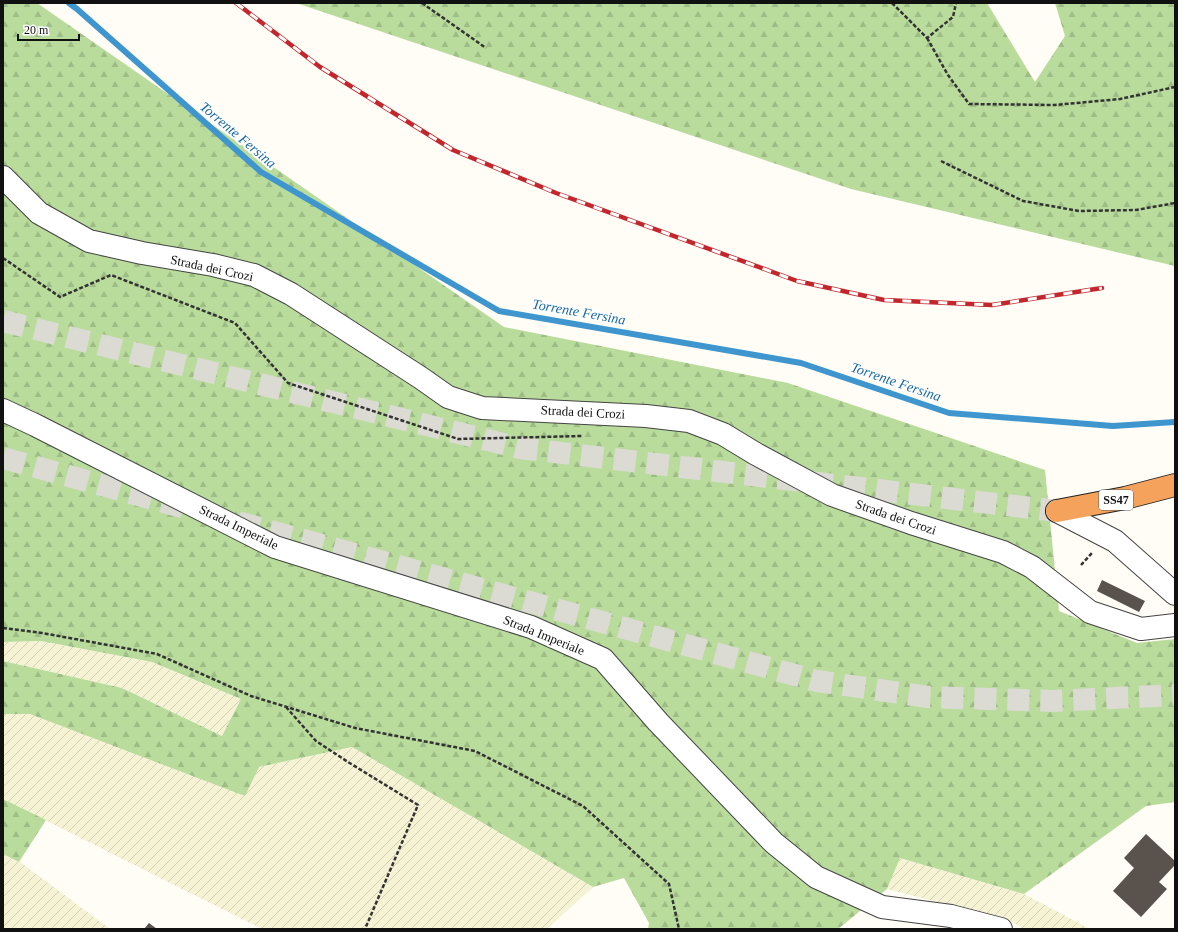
<svg xmlns="http://www.w3.org/2000/svg" width="1178" height="932" font-family="Georgia,serif">
	<defs>
		<pattern id="farmland-furrows" width="10" height="10" patternUnits="userSpaceOnUse"><rect width="10" height="10" fill="#f6f3d4"/><path d="M-1 1l2-2M0 10L10 0M9 11l2-2" fill="none" stroke="#d2cfb5"/></pattern>
		<pattern id="forest-firs" width="22" height="20" patternUnits="userSpaceOnUse"><rect width="22" height="20" fill="#b9dc9c"/><path d="M5 1l3.5 6h-7zM16 11l3.5 6h-7z" fill="#9ebc85"/></pattern>
	</defs>
	<rect width="100%" height="100%" fill="#fffdf5"/>
	<path fill="url(#farmland-furrows)" d="M41,641l111,21 89,37 -19,37 -100,-48 -119,-27v-19z
		M3,714h27l229,53 93,-20 241,140 -46,42h-285l-259,-130z
		M3,854l17,8 90,67h-107z
		M900,858l124,36 66,35h-66l-14,-8 -123,-32z"/>
	<path fill="url(#forest-firs)" d="M3,3h34l467,324 284,56 257,87 14,141 78,32 38,-4v163l-29,4 -122,88 -124,-36 -13,31 -49,40h-190l1,-6 -25,-45 -31,9 -241,-140 -93,20 -14,29 -215,-82h-27v-53l119,27 100,48 19,-37 -89,-37 -111,-21 -38,1z
		M296,3h691l48,79 30,-46 -10,-33h120v263l-324,-77z
		M3,799l43,21 -27,42 -16,-8z"/>
	<g fill="none" stroke-linecap="round" stroke-linejoin="round">
		<path stroke="#3f96cf" stroke-width="6" d="M69,3l8,6 184,163 238,139 302,52 148,50 164,13 62,-4"/>
	</g>
	<path fill="#5a524d" d="M1102,580l43,21 -6,11 -42,-21z
		M1146,834l29,27v4l-16,17 8,7 -26,28 -28,-26 21,-23 -10,-10z
		M149,923l8,6h-13z"/>
	<g fill="none" stroke-linecap="round" stroke-linejoin="round">
		<path stroke="#dbdad3" stroke-width="22" stroke-dasharray="22 11" stroke-linecap="butt" d="M3,321l517,127 537,63
			M3,458l186,51
			M238,522l579,159 111,16 125,4 122,-6"/>
		<defs>
			<path id="minor" d="M3,177l36,36 50,28 53,12 71,12 41,10 37,19 130,84 27,19 34,11 164,8 43,5 34,13 33,20 76,41 79,28 92,29 29,15 58,45 51,17 34,-4
				M3,410l32,15 240,122 256,80 72,32 55,63 116,121 42,34 66,30 69,9 50,13
				M1057,511l58,30 60,53"/>
			<path id="highway" d="M1057,511l68,-13 50,-13"/>
		</defs>
		<use href="#minor" stroke="#444" stroke-width="24"/>
		<use href="#highway" stroke="#222" stroke-width="24"/>
		<path stroke="#333" stroke-width="2.5" stroke-dasharray="4 2" stroke-linecap="butt" d="M422,3l64,45
			M892,3l35,35 26,-21 3,-14
			M927,38l21,37 21,29 86,1 65,-6 55,-12
			M941,161l82,40 56,10 57,-1 39,-7
			M3,258l57,39 51,-22 124,48 53,60 170,56 124,-3
			M1081,565l11,-12
			M3,628l39,5 115,21 94,42 104,32 120,23 108,55 86,78 10,45
			M286,707l30,34 32,21 70,43 -53,124"/>
		<use href="#minor" stroke="#fff" stroke-width="22"/>
		<use href="#highway" stroke="#f5a25d" stroke-width="22"/>
		<defs>
			<path id="rail" d="M236,3l84,64 133,83 103,43 241,88 87,19 108,5 110,-17"/>
		</defs>
		<use href="#rail" stroke="#c4262e" stroke-width="4.5"/>
		<use href="#rail" stroke="#fff" stroke-width="3" stroke-dasharray="9" stroke-linecap="butt"/>
	</g>
	<g text-anchor="middle" dominant-baseline="central" stroke-width="4" stroke-linejoin="round" paint-order="stroke">
		<rect fill="#fff" stroke="#585858" stroke-width="1" x="1099" y="490" width="34" height="20" rx="3"/>
		<g font-size="12" font-weight="bold" fill="#111">
			<text x="1116" y="500">SS47</text>
		</g>
		<g font-size="13" fill="#111" stroke="#fff">
			<text transform="translate(212 268) rotate(12)">Strada dei Crozi</text>
			<text transform="translate(583 412) rotate(3)">Strada dei Crozi</text>
			<text transform="translate(896 517) rotate(19)">Strada dei Crozi</text>
			<text transform="translate(239 527) rotate(26)">Strada Imperiale</text>
			<text transform="translate(544 635) rotate(22)">Strada Imperiale</text>
		</g>
		<g font-size="14" font-style="italic" fill="#1768a6" stroke="#fff">
			<text transform="translate(238 135) rotate(40)">Torrente Fersina</text>
			<text transform="translate(579 312) rotate(10)">Torrente Fersina</text>
			<text transform="translate(896 382) rotate(19)">Torrente Fersina</text>
		</g>
	</g>
	<rect width="1178" height="932" fill="none" stroke="#111111" stroke-width="8"/>
	<path d="M18 34v6h61v-6" fill="none" stroke="#111111" stroke-width="2"/>
	<text x="24" y="34" font-size="12" fill="#111111" stroke="#ffffff" stroke-width="3" paint-order="stroke">20 m</text>
</svg>
